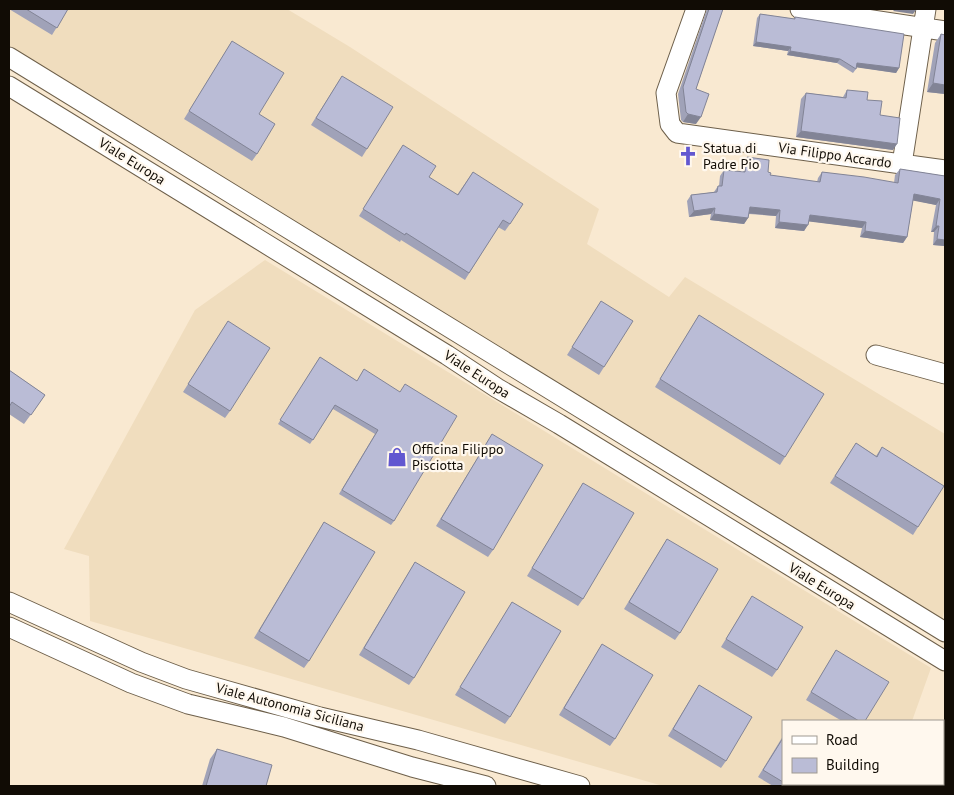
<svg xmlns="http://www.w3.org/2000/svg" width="954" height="795" font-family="'PT Sans',sans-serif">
	<rect width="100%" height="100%" fill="#f9e9d1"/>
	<path fill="#f0ddbe" d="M9,9h278l63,38 249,162 -12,35 82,53 16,-20 260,157v172l-3,15 -933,-569z
		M265,260l666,408 -19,53h-129v63h106l-1,2h-225l-573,-165 -1,-65 -25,-7 131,-239z"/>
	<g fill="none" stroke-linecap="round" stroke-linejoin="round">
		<defs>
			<path id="minor" d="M696,9l-30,84 4,31 7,9 268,37
				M800,9l145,22
				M9,57l936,575
				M9,86l438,269 50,33 62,36 386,237
				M902,164l24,-155
				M876,355l69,19
				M9,602l132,60 45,17 134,38 98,23 162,46
				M9,627l122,56 57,21 96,23 128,40 74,19
				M943,780l2,-6"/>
		</defs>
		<use href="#minor" stroke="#6d5f4a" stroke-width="21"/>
		<use href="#minor" stroke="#fff" stroke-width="19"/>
	</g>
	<path fill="#a0a2b8" d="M9,9h59l-16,26z
		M707,9h16l-27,80v35l-13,-2 -2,-2 -3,-26z
		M760,14l34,5 1,-2 104,51 -3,5 -39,-6 -1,2 -3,4 -16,-10 -50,-8 1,-4 -35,-5 4,-28z
		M941,34l4,60 -18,-2 8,-49z
		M232,41l27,73 -2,40 -5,7 -68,-42z
		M342,76l25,73 -5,8 -51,-32z
		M847,90l20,10 13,15 13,35 -97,-13 5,-38 5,-6 37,4z
		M403,145l26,32 28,18 16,-23 37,52 -5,7 -7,-4 -33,53 -64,-40 -1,2 -41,-26z
		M747,157l23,18 47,7 1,-4 4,-6 72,11 1,-8 5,-6 45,7v70l-12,-1 1,-13h-3l5,-27 -23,-5 -6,37 -4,6 -43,-6 2,-9 -53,-7 -5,10 -29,-3 1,-12 -27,-2 -1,4 -4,6 -34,-4 1,-6 -22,3 -2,-16 4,-6 23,-3 4,-6h1l1,-10 4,-6 17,2 1,-9z
		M601,301l3,66 -5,8 -32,-20z
		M699,315l86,142 -5,8 -125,-78z
		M228,321l2,90 -5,7 -42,-26z
		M320,357l37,24 43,11 -6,129 -3,4 -52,-31 36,-60 -42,-25 -23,35 -32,-20z
		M9,370l36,25 -21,29 -15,-10z
		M492,434l1,116 -5,7 -52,-31z
		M856,443l20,13 6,-9 36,80 -5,8 -83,-52z
		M583,483v116l-5,7 -51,-30z
		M324,522l-15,139 -5,7 -50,-30z
		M667,539l13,94 -5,7 -51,-31z
		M415,562l-1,116 -5,7 -50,-30z
		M752,596l25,74 -5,7 -51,-30z
		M512,602l-2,115 -5,7 -50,-29z
		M602,644l13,95 -5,7 -51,-31z
		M836,650l29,71h-23l-36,-21z
		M699,685l27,76 -5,7 -53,-32z
		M783,736v48h44l-2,2h-52l-15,-9z
		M217,749l49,37h-64l8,-27z"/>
	<path fill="#828496" d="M895,9h16l5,1 -3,4 -20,-3z
		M756,42l35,5 -3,4 -35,-5z
		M790,51l50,8 -3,4 -50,-8z
		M857,63l42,5 -3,5 -42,-6z
		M933,83l12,2v9l-18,-2z
		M688,114l13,3 -5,7 -13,-2z
		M801,131l96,13 -4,6 -97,-13z
		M914,194l26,5 -4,6 -26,-5z
		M750,207l30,3 -4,6 -31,-3z
		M715,208l-4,6 -22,3 5,-6z
		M714,214l34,4 -4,6 -34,-4z
		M810,215l56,7 -4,6 -57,-7z
		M779,222l29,3 -4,6 -29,-3z
		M936,226h3l-5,6h-3z
		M865,231l42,6 -4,6 -43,-6z
		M937,239l8,1v6l-12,-1z"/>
	<path fill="#babcd6" stroke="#828496" d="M26,9h42l-11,19z
		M709,9h14l-27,80 13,5 -8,23 -13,-3 -2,-2 -3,-25z
		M760,14l35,5v-2l109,17 -5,34 -42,-5 -1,6 -16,-10 -50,-8 1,-4 -35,-5z
		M941,34l4,1v50l-12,-2z
		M232,41l52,32 -25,41 16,10 -18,30 -68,-43z
		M342,76l51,31 -26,42 -51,-31z
		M847,90l21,2 -1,8 15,1 -2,14 20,3 -3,26 -96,-13 5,-38 40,5z
		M403,145l33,21 -7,11 29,18 15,-23 50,32 -13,20 -7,-4 -34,53 -63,-40 -1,2 -42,-26z
		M747,157l22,3 -1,12 3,1 -1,2 50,7 2,-10 42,5 34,6 2,-14 45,7v64l-8,-1 2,-13h-3l4,-27 -26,-5 -7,43 -42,-6 1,-9 -56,-7 -2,10 -29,-3 1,-12 -30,-3 -2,11 -34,-4 1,-6 -21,3 -3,-16 26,-3 1,-6h4l2,-16 21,2z
		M601,301l32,20 -29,46 -32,-20z
		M699,315l125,79 -39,63 -125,-78z
		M228,321l42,27 -40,63 -42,-27z
		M320,357l37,24 7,-12 36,23 5,-8 52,32 -63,105 -52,-31 36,-60 -43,-25 -22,35 -33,-20z
		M9,370l36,25 -14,20 -19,-13 -3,5z
		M492,434l51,31 -50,85 -52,-31z
		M856,443l21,14 5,-10 62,39 -26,41 -83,-51z
		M583,483l51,30 -51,86 -51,-31z
		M324,522l51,30 -66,109 -50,-30z
		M667,539l51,30 -38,64 -51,-31z
		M415,562l50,30 -51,86 -50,-30z
		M752,596l51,31 -26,43 -51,-31z
		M512,602l49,29 -51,86 -50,-30z
		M602,644l51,31 -38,64 -51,-31z
		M836,650l53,32 -24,39h-6l-48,-29z
		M699,685l53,32 -26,44 -53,-32z
		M783,738v44l-20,-12z
		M217,749l55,16 -6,21h-60z
		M786,784h41l-2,2h-35z"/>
	<defs>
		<symbol id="church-bare" viewBox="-9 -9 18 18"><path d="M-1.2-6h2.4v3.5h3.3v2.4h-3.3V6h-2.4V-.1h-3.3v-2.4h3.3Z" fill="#6257d0" stroke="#fff8ee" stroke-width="2.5" paint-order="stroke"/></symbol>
		<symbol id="shop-bare" viewBox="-9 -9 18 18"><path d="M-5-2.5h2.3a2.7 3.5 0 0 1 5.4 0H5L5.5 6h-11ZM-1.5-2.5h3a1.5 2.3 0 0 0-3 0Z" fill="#6257d0" stroke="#fff8ee" stroke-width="2.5" paint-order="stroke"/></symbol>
	</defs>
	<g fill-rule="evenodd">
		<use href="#church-bare" x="674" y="142" width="28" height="28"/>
		<use href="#shop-bare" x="383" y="443" width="28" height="28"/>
	</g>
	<g text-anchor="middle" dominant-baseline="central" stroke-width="4.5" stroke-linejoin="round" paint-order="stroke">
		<g font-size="14" fill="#110c05" stroke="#fff8ee" text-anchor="start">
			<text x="703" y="148">Statua di<tspan x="703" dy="16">Padre Pio</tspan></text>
			<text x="412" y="449">Officina Filippo<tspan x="412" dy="16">Pisciotta</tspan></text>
		</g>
		<g font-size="14" fill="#110c05" stroke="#fff8ee">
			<text transform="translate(835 155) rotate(8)">Via Filippo Accardo</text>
			<text transform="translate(132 161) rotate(32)">Viale Europa</text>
			<text transform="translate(477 374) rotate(33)">Viale Europa</text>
			<text transform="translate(822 586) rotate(32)">Viale Europa</text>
			<text transform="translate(290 707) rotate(15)">Viale Autonomia Siciliana</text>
		</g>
	</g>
	<rect width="954" height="795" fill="none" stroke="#110c05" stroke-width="20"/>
	<rect x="782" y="720" width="162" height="65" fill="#fff8ee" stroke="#a09a91"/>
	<rect x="792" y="736" width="25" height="8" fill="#ffffff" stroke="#a09a91"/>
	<text x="826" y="745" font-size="15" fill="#110c05">Road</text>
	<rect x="792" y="758" width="25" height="15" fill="#babcd6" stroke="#a09a91"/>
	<text x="826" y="770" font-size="15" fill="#110c05">Building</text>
</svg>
